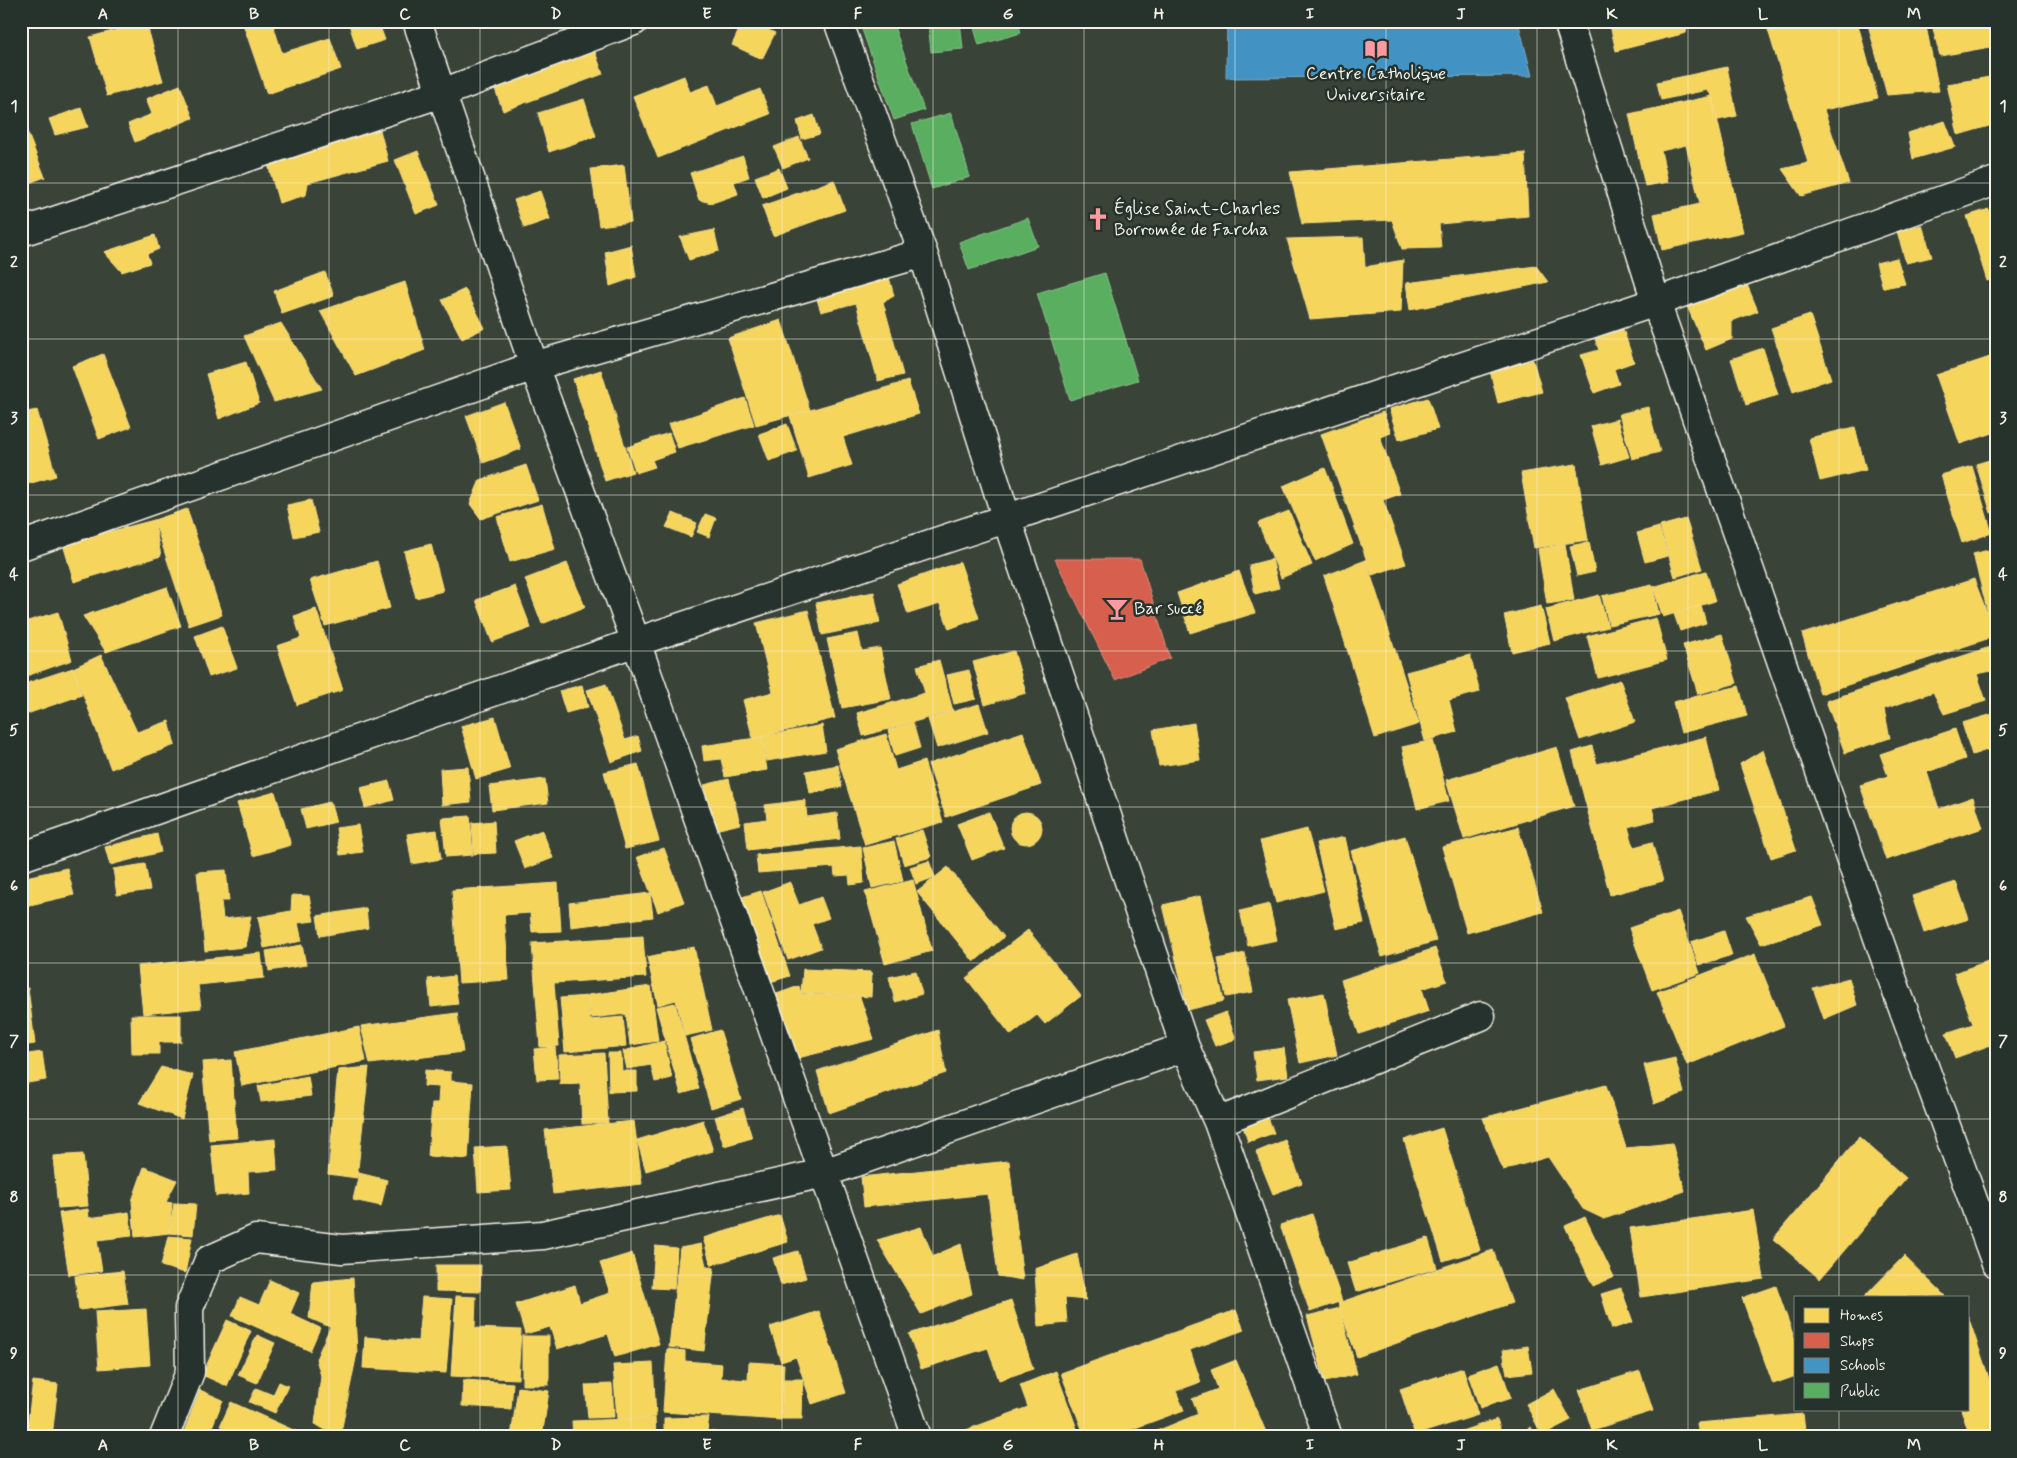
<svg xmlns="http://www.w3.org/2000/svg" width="2017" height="1458" font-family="Mynerve,sans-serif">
	<rect width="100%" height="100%" fill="#3a4338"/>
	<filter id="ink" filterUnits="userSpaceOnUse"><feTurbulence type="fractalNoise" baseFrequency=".02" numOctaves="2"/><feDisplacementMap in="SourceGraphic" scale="10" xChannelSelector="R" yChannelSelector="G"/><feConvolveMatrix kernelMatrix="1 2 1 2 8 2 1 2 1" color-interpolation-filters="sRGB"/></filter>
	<g filter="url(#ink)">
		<path fill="#f6d55c" stroke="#f5dd86" d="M242,21h30l10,32 48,-15 11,31 -74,25z
			M348,21h30l7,19 -28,9z
			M743,21h7l25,12 -13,26 -30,-14z
			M1609,21h79l-2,12 -70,18z
			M1771,21h86l21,77 -54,12 25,73 -48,13 -19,-27 26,-6 -42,-140z
			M1867,21h58l14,70 -52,4z
			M1931,21h65v25l-56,10z
			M146,22l17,59 -56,15 -17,-59z
			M595,52l8,22 -100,37 -8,-22z
			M1727,67l10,49 -23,5 -2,-25 -5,-6 -46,10 -4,-18z
			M684,76l6,16 19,-7 8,21 43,-17 10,25 -112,44 -25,-62z
			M1996,76v48l-38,11 -11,-51z
			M180,85l13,33 -58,24 -7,-18 24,-10 -6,-15z
			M1712,96l31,136 -81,18 -8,-36 46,-10 -14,-59 -25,6 7,31 -23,4 -16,-72z
			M584,99l12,37 -47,16 -11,-39z
			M81,108l7,19 -33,8 -6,-16z
			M814,115l6,19 -18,5 -5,-18z
			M21,116l24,61 -24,9z
			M1945,121l10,26 -42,12 -5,-26z
			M380,130l8,31 -80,22 -2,12 -27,8 -12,-42z
			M799,137l9,21 -25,10 -9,-21z
			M418,151l21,54 -23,9 -21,-54z
			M1525,153l3,63 -89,8 2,24 -39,1 -10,-29 -90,4 -12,-52z
			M743,156l6,21 -15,5 4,12 -26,9 -13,-3 -9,-27z
			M624,165l7,57 -32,4 -8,-57z
			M779,168l8,20 -24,10 -8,-21z
			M834,180l11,30 -72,26 -11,-30z
			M540,191l10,28 -26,9 -10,-28z
			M1989,209l7,21v48l-9,3 -20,-65z
			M1922,225l10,32 -26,6 -9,-32z
			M714,230l5,21 -30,9 -9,-23z
			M155,235l4,14 -12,5 3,9 -28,9 -18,-20z
			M1363,237l2,30 38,-7 -2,52 -91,7 -23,-80z
			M631,245l5,32 -26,9 -5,-34z
			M1897,258l8,26 -22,4 -7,-25z
			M1536,266l12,16 -138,28 -4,-27z
			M325,272l9,24 -52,18 -8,-23z
			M889,277l5,19 -11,6 20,73 -25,6 -22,-78 -35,9 -5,-16z
			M405,282l20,68 -69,26 -36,-65z
			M1746,282l12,29 -26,10v18l-26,11 -19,-44z
			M465,289l20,39 -23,11 -20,-39z
			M1810,315l21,64 -38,13 -22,-64z
			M781,320l29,90 -54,15 -28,-87z
			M281,323l41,66 -48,13 -30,-66z
			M1623,329l11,33 -20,7 5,15 -25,9 -13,-38 18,-5 -4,-11z
			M1763,348l15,47 -32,10 -15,-46z
			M103,354l28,73 -32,12 -27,-73z
			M1996,355v77l-36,12 -24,-69z
			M1533,360l9,32 -44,11 -8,-32z
			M246,362l13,41 -40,16 -13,-45z
			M601,370l32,102 -28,9 -32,-102z
			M908,381l11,33 -76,23 9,28 -43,13 -19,-62z
			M745,398l9,27 -76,23 -10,-24z
			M1428,398l10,31 -39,11 -10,-31z
			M504,402l17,47 -38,14 -17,-47z
			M1648,407l12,45 -28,7 -13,-45z
			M37,410l19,66 -35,10v-73z
			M1383,412l8,21 -11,4 20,57 -17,6 23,64 -34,11 -51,-141z
			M1617,419l12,38 -27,8 -11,-39z
			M787,424l10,27 -28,10 -10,-27z
			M1855,427l11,43 -46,11 -11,-43z
			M669,433l6,19 -23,8 3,7 -19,6 -9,-26z
			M1996,458v54l-5,1 -15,-49z
			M1576,464l12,76 -54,8 -13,-75z
			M526,465l12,35 -57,19 -11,-15 10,-24z
			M1972,466l20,67 -30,10 -21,-68z
			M1325,468l28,76 -38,17 -32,-75z
			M311,500l8,32 -25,5 -7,-32z
			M542,504l13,45 -45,13 -13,-45z
			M187,509l35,106 -33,11 -35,-106z
			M1289,511l23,54 -31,13 -23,-55z
			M673,513l24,10 -6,14 -25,-10z
			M705,514l11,4 -7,19 -12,-5z
			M1686,519l16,50 -27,8 -15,-51z
			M154,520l7,36 -87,26 -11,-38z
			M1659,527l9,29 -23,6 -8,-29z
			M1589,542l6,30 -18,4 -7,-30z
			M431,544l12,47 -27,7 -12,-47z
			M1565,544l9,56 -27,4 -9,-55z
			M1996,548v71l-6,2 -17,-67z
			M1272,559l7,29 -24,6 -6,-29z
			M1366,560l53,164 -44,14 -51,-162z
			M377,561l13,47 -65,18 -15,-46z
			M960,562l19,56 -30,11 -9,-25 -32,10 -11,-30z
			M567,563l18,44 -43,17 -17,-45z
			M1239,571l16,42 -65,20 -13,-40z
			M1706,571l9,30 -52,16 -10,-30z
			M1974,579l22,57 -176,58 -18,-60z
			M1652,585l7,29 -50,11 -7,-29z
			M515,586l16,42 -39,14 -16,-42z
			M167,587l14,39 -75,26 -23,-36z
			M874,592l6,31 -58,12 -6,-32z
			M1599,595l9,32 -54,14 -8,-32z
			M1701,605l5,18 -26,8 -6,-17z
			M1541,606l9,37 -38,9 -8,-37z
			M316,609l27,81 -46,15 -20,-59 24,-8 -7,-22z
			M808,610l27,108 -82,21 -10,-39 30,-8 -17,-69z
			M58,612l14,48 -51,18v-55z
			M1656,618l11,42 -69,18 -11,-42z
			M222,626l15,42 -28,9 -14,-41z
			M858,633l4,18 18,-3 11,51 -49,9 -15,-69z
			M1722,634l15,49 -39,11 -15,-49z
			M1996,645v25l-19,4 9,27 -42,13 -11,-22 -49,17 6,29 -45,15 -19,-52z
			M1014,651l12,42 -41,12 -12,-43z
			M101,655l36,77 32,-11 6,24 -64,24 -38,-101z
			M1470,655l10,37 -31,8 8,32 -32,9 -19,-69z
			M939,660l14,51 -90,25 -6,-23 68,-20 -8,-27z
			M73,668l9,27 -61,21v-31z
			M969,670l7,29 -22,5 -7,-29z
			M1620,680l15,42 -55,18 -15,-42z
			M606,684l19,56 13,-4 4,15 -31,11 -24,-72z
			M582,685l6,22 -22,6 -7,-22z
			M1739,686l8,30 -66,17 -8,-31z
			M979,704l9,28 -51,16 -9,-29z
			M1996,713v34l-24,8 -10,-32z
			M495,717l15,52 -34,10 -15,-53z
			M913,723l7,25 -25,8 -7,-26z
			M1194,723l6,37 -41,6 -6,-36z
			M822,725l4,26 -59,10 -5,-24z
			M1955,729l10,30 -38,13 12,37 34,-12 10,31 -97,32 -26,-75 28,-9 -8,-22z
			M1023,732l18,53 -95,32 -18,-53z
			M886,734l10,36 28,-9 19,61 -78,23 -30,-96z
			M762,737l5,33 -42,7 -4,-18 -17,2 -2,-15z
			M1706,737l13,53 -67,18 3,12 -27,7 6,20 18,-5 11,39 -53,14 -38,-143 20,-6 5,18z
			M1433,740l16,61 -32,8 -15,-62z
			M1557,747l17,59 -110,33 -18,-59z
			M1763,750l33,100 -25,8 -31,-94z
			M638,764l21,77 -34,8 -21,-77z
			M838,765l4,22 -32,6 -4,-22z
			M468,767l3,35 -29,3 -2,-36z
			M545,779l3,24 -56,7 -3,-24z
			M729,779l11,45 -25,6 -11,-45z
			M389,781l5,19 -29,8 -5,-20z
			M275,792l16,53 -38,11 -16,-53z
			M805,800l2,17 30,-4 3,26 -92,11 -3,-28 22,-3 -2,-14z
			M330,802l6,20 -30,7 -5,-20z
			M1010 828a16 16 0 1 1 32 0a16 16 0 1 1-32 0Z
			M989,812l15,36 -32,12 -15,-36z
			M470,816l3,39 -27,2 -4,-39z
			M494,821l2,32 -22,1 -2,-31z
			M358,825l5,27 -23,3 -4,-27z
			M1518,827l25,85 -76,21 -25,-86z
			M1307,829l17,62 -48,12 -16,-62z
			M437,830l4,29 -29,5 -5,-30z
			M542,830l11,28 -28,11 -11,-28z
			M922,830l9,27 -27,8 -8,-26z
			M157,834l4,18 -51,13 -5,-18z
			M1405,836l31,105 -54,16 -31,-106z
			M1345,837l19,86 -28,6 -20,-86z
			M894,841l9,40 -31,7 -9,-40z
			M861,846l3,37 -14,2 -1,-10 -14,1 -1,-9 -76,6 -2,-18z
			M664,848l20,54 -26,10 -21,-55z
			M929,861l6,16 -19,7 -6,-17z
			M145,864l5,26 -33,5 -4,-26z
			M948,867l56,70 -30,25 -57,-70z
			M67,868l7,27 -53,12v-29z
			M226,870l3,31h-8l2,18 28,-3 -6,31 -40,4 -8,-79z
			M913,880l19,71 -47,13 -20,-72z
			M790,882l9,23 22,-8 8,21 -17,6 9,24 -33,12 -25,-68z
			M1956,882l13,37 -45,14 -12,-37z
			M558,883l3,48 -29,1 -2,-19 -26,2 5,65 -50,3 -7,-93z
			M761,891l29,85 -23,7 -28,-85z
			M650,893l3,24 -82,10 -2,-24z
			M292,895l17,1 5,25 -16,2 4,18 -38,7 -6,-31 33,-6z
			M1200,896l24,105 -36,9 -25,-105z
			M1812,897l11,28 -62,19 -15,-28z
			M1269,904l8,36 -29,6 -8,-35z
			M366,908l2,20 -48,8 -3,-20z
			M1678,911l22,62 -48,17 -23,-62z
			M1028,930l53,66 -36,28 -8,-9 -26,20 -45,-57z
			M1724,931l8,24 -33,10 -8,-23z
			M643,936l3,41 -92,6 5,63 -19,1 -8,-104z
			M302,945l4,20 -37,6 -3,-20z
			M694,947l18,83 -27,6 -9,-36 -18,5 -11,-48z
			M1435,948l12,33 -25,8 7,22 -70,23 -18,-54z
			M261,953l3,25 -66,7 3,23 -58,6 -5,-48z
			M1245,953l8,39 -27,5 -8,-38z
			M1755,954l29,72 -97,39 -30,-73z
			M1991,960l5,13v50l-4,1 4,19 -41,15 -9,-25 27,-9 -19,-51z
			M803,969l69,3 -1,25 -70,-4z
			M916,971l6,23 -27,8 -6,-25z
			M454,976l4,28 -27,3 -3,-28z
			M1849,978l8,27 -33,14 -11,-31z
			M651,986l7,55 -28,4 -4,-31 -35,4 -3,-23z
			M799,986l2,8 59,3 14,42 -80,20 -23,-63z
			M28,988l7,56 -14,2v-57z
			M1324,993l13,62 -37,8 -13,-63z
			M588,996l2,24 33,-3 3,29 -61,6 -5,-54z
			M675,1003l24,86 -18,5 -25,-87z
			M1226,1012l10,27 -21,7 -11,-26z
			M457,1013l6,39 -93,12 -9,-38z
			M131,1015h50v27h-22v12h-27z
			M359,1027l7,34 -124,25 -7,-34z
			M720,1030l21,69 -30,9 -21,-69z
			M938,1030l8,43 -117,40 -12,-42z
			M664,1041l8,37 -17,4 -4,-17 -24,4 -4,-18z
			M555,1047l3,32 -21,1 -3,-31z
			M1284,1048l4,28 -31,4 -4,-28z
			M42,1052l4,28 -25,4v-29z
			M604,1053l4,70 -26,1 -2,-41 -20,1 -1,-29z
			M608,1053h13l1,18h15v20l-28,1z
			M1675,1058l9,35 -30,11 -10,-39z
			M231,1060l6,78 -28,2 -7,-78z
			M161,1067l32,8 -11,44 -43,-16z
			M369,1067l-12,111 -29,-4 10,-104z
			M425,1070l26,2v9l22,2 -5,76 -40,-3 4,-53h6l1,-16 -15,-1z
			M308,1076l3,20 -50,6 -3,-16z
			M1606,1085l20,63 46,-5 13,48 -81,28 -21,-10 -35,-52 -45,13 -20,-52z
			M743,1108l9,30 -28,8 -9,-29z
			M1266,1112l8,21 -26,9 -7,-22z
			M703,1120l10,31 -67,20 -9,-31z
			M634,1121l8,63 -89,10 -8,-64z
			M1442,1128l38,122 -37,11 -39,-121z
			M1859,1137l47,41 -86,101 -47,-40z
			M275,1139l2,31 -29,2 1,21 -33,3 -5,-51z
			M1285,1140l17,43 -29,11 -17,-42z
			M507,1146l4,44 -33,2 -3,-44z
			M83,1154l5,52 -30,2 -5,-52z
			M1009,1161l14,119 -25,-4 -10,-82 -124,13 -3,-30z
			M144,1167l33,13 -11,22 6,1 -3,30 -34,4 -3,-36z
			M359,1173l28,7 -6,26 -28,-6z
			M174,1203l22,1 -3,31 -24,-2z
			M88,1209l1,9 40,-6 3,24 -35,4 5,31 -33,4 -10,-62z
			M1753,1210l11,69 -123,18 -11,-69z
			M1312,1214l30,87 -32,11 -30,-87z
			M780,1215l8,27 -77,23 -8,-27z
			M1585,1217l29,60 -21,9 -28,-60z
			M921,1227l12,29 28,-12 11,50 -51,20 -44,-74z
			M168,1236l24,2 -7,35 -24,-7z
			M1428,1238l9,30 -81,24 -9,-29z
			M701,1244l5,22 8,2 -10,83 -35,-4 11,-99z
			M655,1246l22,2 -3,41 -22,-1z
			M1493,1250l19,53 -155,54 -19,-54z
			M798,1251l8,27 -25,7 -8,-27z
			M632,1253l27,91 -44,13 -7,-23 -51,15 -7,-22 -25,7 -9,-30 59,-19 5,18 30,-10 -10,-30z
			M1077,1254l9,46 -21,-2 2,25 -29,3 -3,-57z
			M1904,1256l41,40 -81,1z
			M436,1265h45l-1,27 -44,-1z
			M123,1271l5,33 -49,6 -4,-34z
			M353,1278l4,75 -17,84h-2l-23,-13 6,-48 -5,-17 14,-32 -21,-9 4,-36z
			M270,1280l29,13 -9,21 30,14 -10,23 -78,-35 8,-19 19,8z
			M1776,1286l20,57v33l-23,8 -31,-86z
			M1621,1288l12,34 -21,7 -11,-35z
			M456,1296l20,1 -1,31 46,2 -3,49 -67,-3z
			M422,1297l30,2 -6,74 -83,-5 2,-31 53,4z
			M1011,1300l22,69 -34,11 -11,-32 -67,21 -12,-35z
			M1340,1308l17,66 -32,8 -18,-66z
			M146,1309l4,56 -51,4 -4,-57z
			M1236,1310l8,20 -54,20 11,32 -25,9 8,19 -73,27h-26l-24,-64z
			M819,1311l27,82 -34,11 -16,-47 -15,5 -11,-35z
			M1968,1316l28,83v38h-26l-9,-28h7z
			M227,1320l24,11 -24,55 -25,-11z
			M257,1335l18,8 -18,40 -19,-8z
			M522,1336h27v49h-27z
			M1528,1346l4,26 -25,3 -4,-25z
			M667,1349l18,2v10l37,3 -1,14 27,2 1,-18 35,2 -3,56 -118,-8z
			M1236,1360l32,77h-126l56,-23 -6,-15 26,-10 -7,-19z
			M653,1363l3,54 -39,2 -4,-54z
			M1499,1363l12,35 -31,10 -12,-34z
			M1463,1368l15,47 -63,20 -15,-46z
			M1056,1371l24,66h-133l81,-30 -8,-22z
			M1640,1371l13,40 -61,19 -13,-40z
			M783,1379h20l-1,40h-20z
			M463,1380l50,3 -2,26 -49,-3z
			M33,1381l25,3 -6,53h-26z
			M279,1382l9,4 -13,27 -26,-11 7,-14 17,7z
			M612,1384l2,33 -26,1 -3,-33z
			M518,1387l31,4 -7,46h-31z
			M1554,1389l17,31 -29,15 -16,-31z
			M200,1390l23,10 -15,37h-26z
			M231,1402l78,35h-65l-24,-11z
			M1803,1414l3,23h-107l-2,-14z
			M709,1417l-2,14 31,4v2h-74v-19z
			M655,1418l1,19h-83l-1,-16z
			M1497,1419l6,18h-59z
			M1531,1427l5,10h-23z
			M1666,1431l2,6h-18z"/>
		<path fill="#d6604d" stroke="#df8c7c" d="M1055,559h85l30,99 -55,22z"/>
		<path fill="#4393c3" stroke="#78afce" d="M1227,21h291l14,55 -306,2z"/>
		<path fill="#5aae61" stroke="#88c28a" d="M859,21h33l32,89 -30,10z
			M928,21h32l3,28 -32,3z
			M972,21h46l3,12 -42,12z
			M951,113l19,64 -38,12 -20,-65z
			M1028,218l10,28 -69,24 -10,-28z
			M1105,273l33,107 -68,20 -33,-107z"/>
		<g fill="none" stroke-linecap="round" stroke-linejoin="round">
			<defs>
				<path id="minor" d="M417,21l117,345 102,276 281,795
					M838,21l85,232 84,267 178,527 33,75 110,315
					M1568,21l88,281 241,690 99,271
					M21,232l421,-139 192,-72
					M21,546l513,-180 389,-113
					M21,857l615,-215 1020,-340 340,-121
					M1218,1122l263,-106
					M164,1437l26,-65 -1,-64 20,-48 47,-21 86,10 201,-14 281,-62 361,-126"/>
			</defs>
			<use href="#minor" stroke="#f4f1e8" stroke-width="31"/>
			<use href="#minor" stroke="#26332d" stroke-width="28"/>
		</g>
	</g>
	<path fill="none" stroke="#f4f1e8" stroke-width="1" stroke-opacity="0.55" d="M178,21v1416M329,21v1416M480,21v1416M631,21v1416M782,21v1416M933,21v1416M1084,21v1416M1235,21v1416M1386,21v1416M1537,21v1416M1688,21v1416M1839,21v1276M21,183h1975M21,339h1975M21,495h1975M21,651h1975M21,807h1975M21,963h1975M21,1119h1975M21,1275h1975M1839,1409v28"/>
	<defs>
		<symbol id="library-bare" viewBox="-9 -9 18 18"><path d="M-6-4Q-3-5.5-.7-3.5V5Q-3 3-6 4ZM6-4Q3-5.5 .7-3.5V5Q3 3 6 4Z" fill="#ff9aa2" stroke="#26332d" stroke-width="2.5" paint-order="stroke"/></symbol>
		<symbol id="church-bare" viewBox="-9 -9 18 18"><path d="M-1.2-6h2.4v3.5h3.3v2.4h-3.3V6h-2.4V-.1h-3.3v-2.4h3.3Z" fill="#ff9aa2" stroke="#26332d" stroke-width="2.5" paint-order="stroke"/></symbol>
		<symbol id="bar-bare" viewBox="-9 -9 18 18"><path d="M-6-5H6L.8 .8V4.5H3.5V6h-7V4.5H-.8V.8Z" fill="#ff9aa2" stroke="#26332d" stroke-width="2.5" paint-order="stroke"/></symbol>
	</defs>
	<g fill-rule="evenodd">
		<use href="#library-bare" x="1360" y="33" width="32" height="32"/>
		<use href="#church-bare" x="1082" y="203" width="32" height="32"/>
		<use href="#bar-bare" x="1101" y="593" width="32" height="32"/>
	</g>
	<g text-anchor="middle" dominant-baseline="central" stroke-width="5" stroke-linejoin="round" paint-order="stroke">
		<g font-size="18" fill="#f4f1e8" stroke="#26332d" text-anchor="start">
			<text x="1376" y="74" text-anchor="middle">Centre Catholique<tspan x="1376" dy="21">Universitaire</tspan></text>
			<text x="1114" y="209">Église Saint-Charles<tspan x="1114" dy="21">Borromée de Farcha</tspan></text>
			<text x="1134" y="609">Bar succé</text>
		</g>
	</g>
	<rect width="2017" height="1458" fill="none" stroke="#26332d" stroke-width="55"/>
	<rect x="1794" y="1296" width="175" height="115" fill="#26332d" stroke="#787f78"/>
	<rect x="1804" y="1308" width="25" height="15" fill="#f6d55c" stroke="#787f78"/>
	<text x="1840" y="1320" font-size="15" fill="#f4f1e8">Homes</text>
	<rect x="1804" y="1333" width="25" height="15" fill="#d6604d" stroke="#787f78"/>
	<text x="1840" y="1346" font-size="15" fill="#f4f1e8">Shops</text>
	<rect x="1804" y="1358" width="25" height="15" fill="#4393c3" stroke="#787f78"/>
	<text x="1840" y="1370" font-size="15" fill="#f4f1e8">Schools</text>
	<rect x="1804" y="1383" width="25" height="15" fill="#5aae61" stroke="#787f78"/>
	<text x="1840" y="1396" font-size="15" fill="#f4f1e8">Public</text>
	<rect x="28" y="28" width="1962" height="1402" fill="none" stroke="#f4f1e8" stroke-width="2"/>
	<g font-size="16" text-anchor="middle" font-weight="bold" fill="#f4f1e8">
		<text x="103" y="19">A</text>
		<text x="254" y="19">B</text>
		<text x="405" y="19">C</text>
		<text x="556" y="19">D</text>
		<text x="707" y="19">E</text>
		<text x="858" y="19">F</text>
		<text x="1008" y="19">G</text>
		<text x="1159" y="19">H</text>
		<text x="1310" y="19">I</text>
		<text x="1461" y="19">J</text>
		<text x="1612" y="19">K</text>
		<text x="1763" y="19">L</text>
		<text x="1914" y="19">M</text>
		<text x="14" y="111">1</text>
		<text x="2003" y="111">1</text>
		<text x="14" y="267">2</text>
		<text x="2003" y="267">2</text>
		<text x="14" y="423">3</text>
		<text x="2003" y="423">3</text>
		<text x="14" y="579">4</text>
		<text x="2003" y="579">4</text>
		<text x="14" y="735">5</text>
		<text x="2003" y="735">5</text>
		<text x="14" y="891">6</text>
		<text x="2003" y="891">6</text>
		<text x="14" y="1046">7</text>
		<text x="2003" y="1046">7</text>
		<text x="14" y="1202">8</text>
		<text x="2003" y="1202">8</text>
		<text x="14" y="1358">9</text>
		<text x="2003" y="1358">9</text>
		<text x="103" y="1450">A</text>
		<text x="254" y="1450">B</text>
		<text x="405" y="1450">C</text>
		<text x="556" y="1450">D</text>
		<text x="707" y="1450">E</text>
		<text x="858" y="1450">F</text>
		<text x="1008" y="1450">G</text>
		<text x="1159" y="1450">H</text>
		<text x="1310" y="1450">I</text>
		<text x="1461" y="1450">J</text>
		<text x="1612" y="1450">K</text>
		<text x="1763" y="1450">L</text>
		<text x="1914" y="1450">M</text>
	</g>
</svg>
